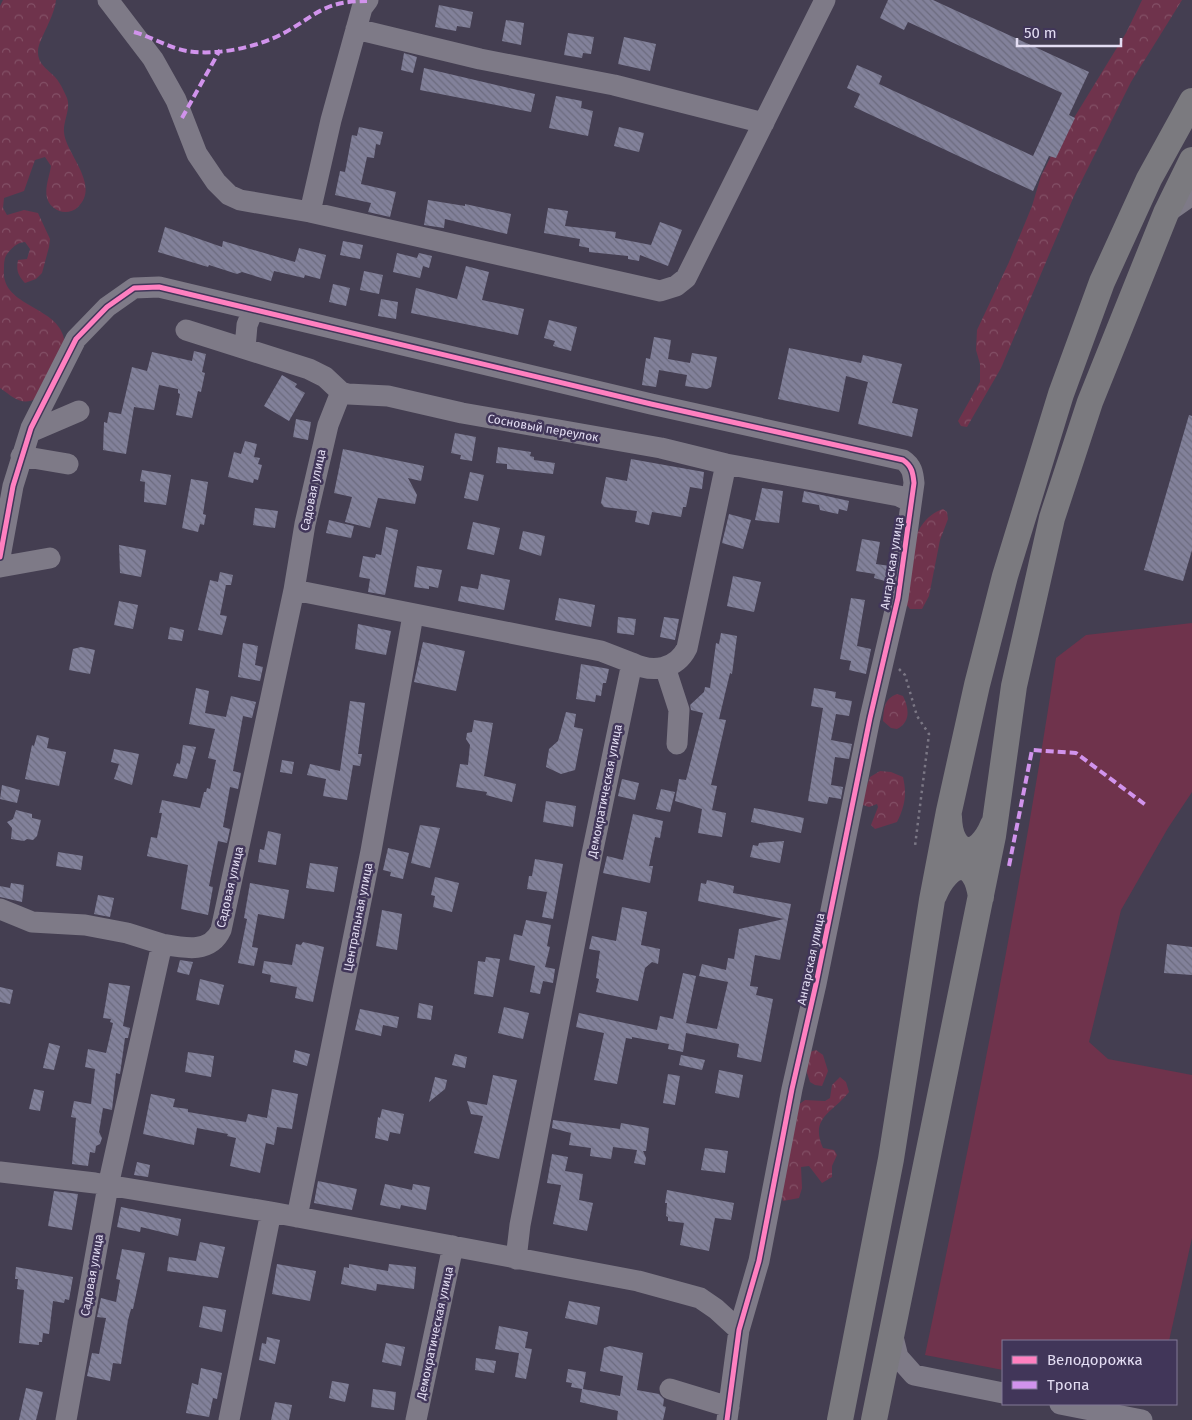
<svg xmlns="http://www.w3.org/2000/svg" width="1192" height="1420" font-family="'Fira Sans',sans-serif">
	<defs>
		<pattern id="forest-crowns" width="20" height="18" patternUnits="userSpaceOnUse" patternTransform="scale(1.25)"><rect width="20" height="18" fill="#6f334c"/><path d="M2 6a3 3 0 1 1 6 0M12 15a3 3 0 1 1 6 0" fill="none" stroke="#835066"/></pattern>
		<pattern id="building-back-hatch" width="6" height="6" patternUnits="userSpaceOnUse" patternTransform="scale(1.25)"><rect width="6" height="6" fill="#82819a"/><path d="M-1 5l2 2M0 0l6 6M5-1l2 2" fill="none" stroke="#6c6b7e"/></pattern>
	</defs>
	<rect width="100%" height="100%" fill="#443e51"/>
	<path fill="url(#forest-crowns)" d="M3,0h53c-2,18 -16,37 -18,50 -1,13 8,18 15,25 6,5 11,16 14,23 4,10 -4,24 -3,34 1,21 37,53 14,75 -6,6 -17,7 -24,1 -14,-11 -5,-28 -3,-42l-6,-9 -10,3 -11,31 -20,7 -1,10 4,7 17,-5 14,3 12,26 -1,8 -7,26 -6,6 -11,4c-7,-8 -9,-12 -7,-23l9,-1 3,-10 -5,-7c-9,1 -12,5 -18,12 -3,4 -3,10 -3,15 -4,36 50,37 59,66 1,3 2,9 2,11 -2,11 -22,40 -28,52 -15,9 -24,-1 -37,-10v-382z
		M1142,0h40l-51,82 -57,114 -73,172 -34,59 -6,-1 -3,-5 22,-39v-18l-4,-14 1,-20 32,-68 23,-56 9,-30 12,-24 73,-119z
		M943,509l4,3 1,7 -8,21 -11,56 -7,13h-12l-4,-5c4,-33 0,-82 37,-95z
		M897,694l6,2c6,12 8,26 -6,33l-6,-1 -8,-7c1,-13 1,-22 14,-27z
		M880,771l11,1 12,5c4,17 2,29 -6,45l-22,7 -4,-4 7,-18 -1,-3 -8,3 -9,-3 10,-27z
		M816,1050l7,5 5,16 -6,15 -7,-1 -5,-3 -4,-12 4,-18z
		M840,1077l6,5 3,10c-15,20 -40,25 -26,56l11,2 3,5 -5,11v11l-10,6 -13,-17 -8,1 1,21 -3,10 -16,3 -2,-9 17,-87 7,-5 20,1 5,-3 2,-13z"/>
	<path fill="#6f334c" d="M1192,623v169l-24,36 -47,82 -32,132 19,17 84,16v163l-23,103h-166v29l-78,-15c49,-231 96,-464 131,-697l30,-23z"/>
	<path fill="url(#building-back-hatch)" d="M888,0h45l156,72 -20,43 6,3 -19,40 -7,-2 -16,35 -179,-84 6,-13 -13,-6 10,-23 25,11 -3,8 154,72 29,-63 -154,-71 -4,8 -24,-12z
		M439,5l34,7 -3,16 -13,-2 -1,5 -21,-4z
		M506,20l18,3 -3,22 -19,-4z
		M568,33l26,4 -3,17 -8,-1 -1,5 -18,-3z
		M624,37l32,7 -6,27 -32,-7z
		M404,53l13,4 -4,16 -12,-3z
		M424,68l111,26 -4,18 -111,-22z
		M556,96l26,5 -1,7 12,3 -5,25 -39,-8z
		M359,127l24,5 -3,13 -4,-1 -2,14 -7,-1 -6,27 35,8 -6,25 -22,-5 3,-9 -36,-8 5,-24 5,1 7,-37 5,1z
		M619,127l25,6 -5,19 -25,-6z
		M428,200l37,6v-2l46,10 -4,20 -62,-15 -1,9 -20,-3z
		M548,208l20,3 -3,15 51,6 -1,6 36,7 9,-23 22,8 -14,36 -28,-11 -1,6 -11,-2v-3l-39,-4v-4l-10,-2 1,-7 -36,-6z
		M165,227l57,20 1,-6 72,21 4,-14 27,7 -6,24 -15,-4 -1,3 -30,-7 -3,10 -29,-9 -5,2 -28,-9 -1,2 -50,-15z
		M343,241l20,4 -3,14 -20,-4z
		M397,253l20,5 2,-5 13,3 -3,12 -6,-2 -3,12 -27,-6z
		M466,266l23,6 -7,28 42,9 -6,26 -107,-22 5,-25 41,11z
		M364,271l19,4 -4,19 -19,-4z
		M333,284l17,4 -4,18 -17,-4z
		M381,299l17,3 -2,17 -18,-3z
		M549,320l28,7 -6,24 -18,-5 2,-5 -11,-3z
		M654,337l17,3 -3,19 22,4 2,-10 25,4 -6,30 -4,2 -22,-3 2,-11 -28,-5 -3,17 -14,-2 4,-27 4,1z
		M789,348l72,15 2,-8 39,9 -10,39 26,6 -6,28 -54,-13 10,-42 -22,-6 -7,36 -61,-13z
		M194,351l12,3 -4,18 3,1 -4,19 -3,-1 -6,27 -16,-3 4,-21 -2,-1v-4l-19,-4 -5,25 -20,-3 -8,47 -23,-4 1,-28 3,1 2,-11 12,2 11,-47 15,4 5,-19 40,9z
		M282,375l15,9 -2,3 10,6 -16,28 -25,-15z
		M1189,415l3,1v134l-9,31 -39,-11z
		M296,419l15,3 -3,18 -15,-3z
		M455,433l21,4 -4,24 -12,-2 1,-4 -10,-2z
		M245,441l12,3 -3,13 6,1 -2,6 4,1 -4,15 -4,-1 -1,4 -25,-6 6,-25 7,2z
		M498,447l33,5 -1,4 4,1v3l21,3 -2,11 -46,-5v-5l-11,-1z
		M343,449l81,17 -3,15 -13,-3 9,17 -2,9 -37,-6 -8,30 -25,-6 7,-25 -18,-4z
		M631,459l73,13 -2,17 -12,-2 -4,20h-3l-2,10 -29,-5 -3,13 -14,-3 2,-11 -33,-4 -3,-4 5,-26 21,4z
		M142,470l29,5 -5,30 -22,-3 1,-20 -5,-1z
		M470,472l14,3 -6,26 -14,-3z
		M191,479l17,3 -5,32 3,1 -2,10 -4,-1 -2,8 -16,-4z
		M762,488l21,3 -4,32 -24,-3z
		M804,491l45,10 -2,10 -8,-2 -1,5 -18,-4 -1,-5 -17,-3z
		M255,508l23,3 -3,17 -22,-3z
		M729,514l22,6 -8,29 -21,-6z
		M329,520l25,6 -3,12 -25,-5z
		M473,522l27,6 -6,27 -27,-6z
		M386,527l12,3 -13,65 -17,-3 2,-13 -11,-2 4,-21 12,2 1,-4 5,1z
		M523,531l22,5 -4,20 -22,-7z
		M862,539l18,3 -4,22 14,2 -5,15 -11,-3 1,-4 -19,-3z
		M119,545l27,5 -5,27 -21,-4z
		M417,566l25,4 -4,18 -9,-2v3l-15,-2z
		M220,572l13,3 -2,10h-5l-6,30 7,1 -5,19 -24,-5 12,-50 8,2z
		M481,574l29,6 -6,30 -46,-9 3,-15 17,3z
		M733,576l28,6 -7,30 -27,-6z
		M559,598l36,7 -4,22 -36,-7z
		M851,598l14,2 -8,46 14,3 -5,25 -17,-4 2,-9 -11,-2z
		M119,601l19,4 -5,24 -19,-4z
		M618,617l18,2 -2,16 -17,-2z
		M664,617l15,2 -4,21 -15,-3z
		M358,624l33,7 -5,24 -31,-6z
		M170,627l14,3 -2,11 -14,-2z
		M721,633l16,3 -5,38 -2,-1 -11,46 7,1 -15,65 6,1 -5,24 14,3 -4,24 -24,-4 4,-24 -27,-8 4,-22 7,1 17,-67 -12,-3 -1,-5 14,-13 1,-5 5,1 6,-45 3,1z
		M423,642l42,9 -9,40 -42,-9z
		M243,643l15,3 -3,19 8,2 -3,14 -22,-4z
		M81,647l14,3 -5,24 -21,-4 4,-21z
		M581,664l28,5 -3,14h-3l-2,13 -5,-1 -1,7 -19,-3z
		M196,688l13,3 -4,22 21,4 5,-21 25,6 -4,16 -9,-2 -10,55 8,2 -3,16 -8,-2 -7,40 7,2 -3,14 -9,-2 -9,45 4,1 -5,28 -27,-6 7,-44 -41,-9 4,-19 6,1 5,-25h-3l3,-13 38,8 4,-16h2l1,-4 3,1 6,-29 -8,-2 7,-29 -26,-5z
		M814,688l22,4 -1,6 17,3 -3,15 -13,-2 -5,26 21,4 -3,15 -14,-2 -4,28 12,2 -2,12 -12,-2 -2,7 -19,-3 15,-93 -12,-2z
		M350,701l15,2 -7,51h4l-2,12 -7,-1 -6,35 -24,-4 3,-17 -19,-4 3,-11 30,7z
		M566,712l10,2 -2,13 9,2 -8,41 -14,4 -15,-7 3,-18 9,-8z
		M474,720l19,3 -9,53 32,8 -4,18 -26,-7 1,-3 -31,-5 4,-23 8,1 2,-20 -4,-6 1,-6 5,-1z
		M37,735l12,3 -2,10 19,4 -7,34 -34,-7 7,-34 2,1z
		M183,745l13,2 -9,32 -14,-3 4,-13 3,1z
		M114,749l25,5 -7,31 -18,-6 5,-15 -8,-2z
		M282,760l12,2 -2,12 -12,-2z
		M622,779l17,4 -4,17 -17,-4z
		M2,785l18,5 -3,13 -17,-4z
		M661,789l14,3 -5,20 -14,-3z
		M546,801l30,5 -3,21 -30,-5z
		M754,808l50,10 -3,15 -50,-11z
		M16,810l16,4v4l9,2 -4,16 -4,4 -6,-1 -3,2 -13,-2 1,-11 -5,-6 6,-3z
		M633,814l30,7 -3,17 -5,-1 -6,29h4l-3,17 -47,-10 4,-17 16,4z
		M420,825l20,3 -10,40 -19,-5z
		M268,831l13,3 -5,31 -18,-3 2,-13 4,1z
		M784,841l-4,22 -30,-6 3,-12 5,1 1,-3z
		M388,848l21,5 -6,26 -13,-3 1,-4 -8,-2z
		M58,852l25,4 -2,14 -25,-4z
		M535,859l28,5 -10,55 -11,-2 5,-25 -20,-3 2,-13h3z
		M310,863l28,4 -4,25 -28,-4z
		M435,877l24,6 -7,29 -19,-5 2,-11 -4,-1z
		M707,880l27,6 -1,7 58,11 -11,56 -25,-5 -5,31 8,1 -2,8 17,4 -12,63 -24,-5 2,-13 -53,-11 -3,19 -15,-3 1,-5 -37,-7v2l-6,-1 -9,46 -23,-4 10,-47 -28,-6 3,-14 78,17 3,-14 13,3 10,-46 13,3 -10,47 31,6 11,-47 -29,-6 3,-12 24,6 2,-12 6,1 5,-30 45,-10 -86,-18 3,-18 5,1z
		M11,883l13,2 -2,17 -22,-5v-11l10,2z
		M250,883l39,7 -5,29 -26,-5 -6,33 6,1 -4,18 -16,-3 9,-44 -3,-1z
		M98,895l16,3 -4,19 -16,-3z
		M622,907l25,5 -6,33 19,4 -2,15 -6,-2 -7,6 -7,33 -42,-9 3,-13 -3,-1 4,-27 -11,-2 3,-13 24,5z
		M382,910l20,4 -5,36 -21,-4z
		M526,920l25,5 -4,21 3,1 -5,20 10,2 -2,14 -10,-2 -3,13 -10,-2 5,-26 -26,-6 5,-26 8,2z
		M303,942l21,5 -11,55 -18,-4 2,-11 -27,-5 1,-7 -9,-2 2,-12 28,4 4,-21 5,1z
		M1167,944l25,3v28l-28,-2z
		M486,957l14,2 -7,38 -19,-3 4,-33 7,1z
		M180,960l13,2 -4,13 -12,-3z
		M200,979l24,6 -5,20 -23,-5z
		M109,983l21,3 -7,40 7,2 -2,10h-3l-5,36 -4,-1 -4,37 -9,-2 -4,24 3,6 -2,6 -4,2 -1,7 -5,-1 -2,14 -16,-2 4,-46 -5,-1 3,-16 17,3 4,-35 -10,-2 3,-18 18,4 7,-30 -3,-1 1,-3 -8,-1z
		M0,987l13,3 -3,14 -10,-2z
		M419,1003l14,3 -2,14 -14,-2z
		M504,1007l25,6 -6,26 -25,-6z
		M360,1009l39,8 -2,11 -14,-3 -2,11 -26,-6z
		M49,1043l11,3 -6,24 -11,-2z
		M295,1050l15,4 -3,12 -14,-4z
		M188,1052l26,4 -3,21 -26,-5z
		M455,1054l12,3 -2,11 -13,-3z
		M681,1055l24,5 -3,10 -23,-5z
		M719,1070l24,5 -4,23 -24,-5z
		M668,1074l12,2 -5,29 -12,-2z
		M493,1075l24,5 -18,79 -25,-6 9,-37 -12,-2 -4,-13 20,4z
		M435,1077l12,3 -2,9 -16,13z
		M34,1089l10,2 -4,20 -11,-2z
		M272,1089l26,5 -6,35 -15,-2 -3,18 -8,-2 -6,30 -30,-7 6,-28 -9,-2 1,-2 -31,-6 -3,17 -51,-11 8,-40 24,5 -2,8 15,2v3l58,10 2,-8 19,4z
		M382,1109l22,5 -4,20 -10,-2 -2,9 -13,-3 3,-21 2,1z
		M553,1120l67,9 1,-6 28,5 -3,23h-3l3,7 -1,7 -11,-2 3,-13 -24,-3 -2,12 -21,-3 1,-8 -22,-3 2,-12 -19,-5z
		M705,1148l23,3 -3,22 -24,-3z
		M552,1154l16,3 -3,14 18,3 -4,26 14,3 -6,28 -34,-7 8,-39 -14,-2z
		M137,1162l13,3 -2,12 -14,-2z
		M318,1181l39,8 -5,21 -38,-7z
		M385,1184l27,6 1,-6 17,3 -4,23 -25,-5 -1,4 -20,-4z
		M667,1190l67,13 -3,17 -16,-2 -6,33 -29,-6 4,-22 -16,-2v-4l-2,-1 1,-13h-2z
		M54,1191l24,3 -6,36 -24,-4z
		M121,1207l60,12 -3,17 -37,-9 -1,5 -23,-5z
		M200,1242l25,5 -7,31 -51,-7 2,-14 27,4z
		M122,1249l23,4 -12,56h-2l-3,11 -7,44 -8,-1 -3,18 -23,-5 5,-23 7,1 7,-36 -9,-1 4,-19 15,4 4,-22 -4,-1z
		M277,1264l39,7 -6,30 -38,-7z
		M349,1264l39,7 1,-7 27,3 -2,22 -37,-5 -1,7 -35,-7 3,-17 5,1z
		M16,1267l57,10 -4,23 -4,-1 -1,4 -11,-2 -4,33 -6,-1 -1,9h-3v3l-20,-2 5,-53 -7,-1 1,-10h-3z
		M569,1301l31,6 -3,18 -32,-7z
		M203,1306l23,4 -4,22 -23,-5z
		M499,1326l29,6 -3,16 7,1 -6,30 -11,-2 4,-24 -24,-4z
		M267,1337l13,3 -5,24 -16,-4 3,-17 4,1z
		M386,1343l19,4 -4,19 -19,-4z
		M610,1346l33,7 -6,37 22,4 5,5 -1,7 3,1 -3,13h-46l1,-9 -38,-9 2,-13 -11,-2 1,-4 -6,-1 2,-13 18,3 -3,17 37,7 3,-20 -23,-5 4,-23z
		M476,1358l20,3 -2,12 -19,-3z
		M201,1368l21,5 -5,26 -4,-1 -4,19 -23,-4 6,-30 6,2z
		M332,1381l17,3 -4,18 -16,-4z
		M26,1388l17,4 -7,28h-17z
		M373,1389l23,3 -2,18 -23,-3z
		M275,1402l17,3 -3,15h-18z"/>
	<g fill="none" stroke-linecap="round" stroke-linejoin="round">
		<path stroke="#7b7785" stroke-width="2.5" stroke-dasharray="2.5 4" stroke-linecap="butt" d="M899,669l6,6 12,41 12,18 -14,112"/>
		<path stroke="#7e7a87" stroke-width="21" d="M108,0l45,59 23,41 21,54 19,28 13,13 11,5 70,12 350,79 16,-5 10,-8 139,-278
			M356,29l124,30 134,26 150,38
			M310,212l21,-92 31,-112 6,-8
			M1166,213l26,-18
			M186,330l123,39 16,8 16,15 7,2 40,2 74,17 199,35 65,16 173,32 12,6
			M245,348l2,-23 6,-15
			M30,432l49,-21
			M21,456l47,8
			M0,557l13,-71 18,-58 45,-89 31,-32 27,-19 25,-1 492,117 252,56c9,6 10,13 11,23l-16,115 -28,120 -54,266 -24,105 -33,172 -20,69 -12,90
			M0,567l50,-9
			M294,590l307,61 31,12 -40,191 -72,371 -4,34
			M632,663c20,10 44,7 55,-15l39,-184
			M665,667l14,43 -2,34
			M0,909l32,13 53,3 42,8 35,11
			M0,1172l95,11 176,29 367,69 62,17 16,11 23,21
			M297,1217l74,-366 42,-236
			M892,1333l6,24 16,18 89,18
			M670,1389l59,18
			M1060,1404l82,16
			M66,1420l42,-234 54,-242c22,4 48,10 59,-14l73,-340 11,-66 23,-99 13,-33
			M229,1420l42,-208
			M416,1420l37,-174"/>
		<path stroke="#7b7a7f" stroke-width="26" d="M949,817c1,40 29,45 44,8
			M934,895c14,-34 41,-41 47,2
			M840,1420l51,-261 41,-259 17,-89 28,-126 28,-109 56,-182 41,-112 47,-103 43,-78
			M874,1420l119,-584 21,-150 38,-168 38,-116 76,-189 26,-53"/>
		<path stroke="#d193ec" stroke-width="4" stroke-dasharray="8 4" stroke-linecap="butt" d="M134,32c18,5 35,16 53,19 30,5 71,-4 97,-18 34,-19 40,-32 83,-32
			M182,118l38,-68
			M1009,866l23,-116 44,3 71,53"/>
		<defs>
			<path id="cycleway" d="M0,557l13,-71 18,-58 45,-89 31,-32 27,-19 25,-1 492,117 252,56c9,6 10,13 11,23l-16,115 -28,120 -54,266 -24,105 -33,172 -20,69 -12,90"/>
		</defs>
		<use href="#cycleway" stroke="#413659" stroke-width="8"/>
		<use href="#cycleway" stroke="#ff80c0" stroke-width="5"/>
	</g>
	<g text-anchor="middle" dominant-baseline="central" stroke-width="5" stroke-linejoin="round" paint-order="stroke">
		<g font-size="12" fill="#e3ddf3" stroke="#413659">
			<text transform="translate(543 428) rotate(10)">Сосновый переулок</text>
			<text transform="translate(313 490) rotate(-78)">Садовая улица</text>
			<text transform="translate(892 563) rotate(-81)">Ангарская улица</text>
			<text transform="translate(605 791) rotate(-79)">Демократическая улица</text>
			<text transform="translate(230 887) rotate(-77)">Садовая улица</text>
			<text transform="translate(358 917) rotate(-79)">Центральная улица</text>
			<text transform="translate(811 959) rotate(-78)">Ангарская улица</text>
			<text transform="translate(92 1275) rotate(-80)">Садовая улица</text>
			<text transform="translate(435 1333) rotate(-78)">Демократическая улица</text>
		</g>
	</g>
	<rect x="1002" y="1340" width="175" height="65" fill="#413659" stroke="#827997"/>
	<rect x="1012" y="1356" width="25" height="8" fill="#ff80c0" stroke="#827997"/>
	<text x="1047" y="1365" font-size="15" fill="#e3ddf3">Велодорожка</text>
	<rect x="1012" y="1381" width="25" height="8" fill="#d193ec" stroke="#827997"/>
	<text x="1047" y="1390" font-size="15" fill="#e3ddf3">Тропа</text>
	<path d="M1017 38v8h104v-8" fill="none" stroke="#e3ddf3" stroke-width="2.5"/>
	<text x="1024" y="38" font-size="15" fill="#e3ddf3" stroke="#413659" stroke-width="4" paint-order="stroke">50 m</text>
</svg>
